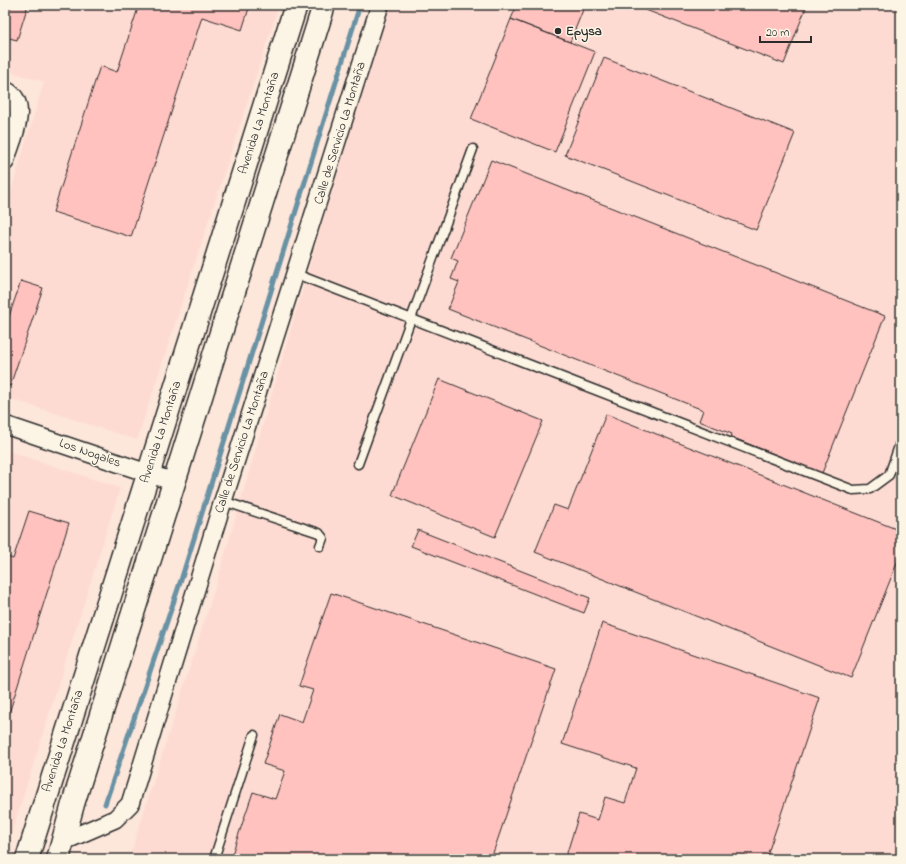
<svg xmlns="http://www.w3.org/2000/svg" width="906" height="864" font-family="'Indie Flower',sans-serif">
	<rect width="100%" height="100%" fill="#fde6da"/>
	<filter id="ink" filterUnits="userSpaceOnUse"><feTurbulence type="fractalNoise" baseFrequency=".025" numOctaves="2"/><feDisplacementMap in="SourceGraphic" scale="8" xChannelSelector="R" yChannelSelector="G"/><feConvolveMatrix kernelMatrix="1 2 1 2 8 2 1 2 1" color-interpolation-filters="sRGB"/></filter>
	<g filter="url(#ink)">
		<path fill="#fedbd2" d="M5,5h274l-142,435 -132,-43v-186l39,-129 -39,-12z
			M386,5h515v854h-772l86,-271z
			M5,450l115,38 -115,366z"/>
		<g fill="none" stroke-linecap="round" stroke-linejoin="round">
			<path stroke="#6992a4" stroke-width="5" d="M105,804l77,-227 178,-572"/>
		</g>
		<path fill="#ffc2bf" stroke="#2b2b2b" d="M5,5h23l-11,35 -12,-3z
			M139,5h111l-8,25 -40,-13 -71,220 -78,-25 47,-146 17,6z
			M517,5h68l-15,37 -59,-23z
			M633,5h174l-23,59z
			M511,19l84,33 -40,100 -84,-33z
			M604,58l191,75 -39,97 -191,-75z
			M491,160l394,156 -63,157 -91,-36 1,-3 -33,-13 4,-11 -255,-101 11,-27 -8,-3 7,-18 -7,-3z
			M21,281l22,7 -33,98 -5,-2v-56z
			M439,379l104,42 -48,116 -103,-42z
			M606,414l295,117v22l-50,125 -316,-126 19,-47 14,5z
			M29,511l40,12 -64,203v-170l8,3z
			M418,530l172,68 -6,15 -173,-67z
			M331,593l225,76 -65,190h-220l-7,-2 -1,2h-28l-4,-2 22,-65 22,7 10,-28 -22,-7 17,-50 22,8 11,-32 -14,-4z
			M602,623l218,75 -54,161h-201l14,-45 19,6 7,-23 20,6 11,-35 -74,-24z"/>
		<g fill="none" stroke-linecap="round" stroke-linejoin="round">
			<defs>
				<path id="service" d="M296,274l557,216 17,-1 19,-14 12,-35
					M358,464l115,-315
					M223,501l96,32 4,5 -3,8
					M214,859l40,-124"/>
				<path id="minor" d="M5,90c27,13 6,51 0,72
					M5,425l169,57
					M62,842l53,-23 15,-15 93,-303 157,-496"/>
				<path id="secondary" d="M27,859l269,-854
					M58,859l15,-55 251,-799"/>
			</defs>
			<use href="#service" stroke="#2b2b2b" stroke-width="11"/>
			<use href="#minor" stroke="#2b2b2b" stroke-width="20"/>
			<use href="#secondary" stroke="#2b2b2b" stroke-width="25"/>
			<use href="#service" stroke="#fcf5e5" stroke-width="8"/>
			<use href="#minor" stroke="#fcf5e5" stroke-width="17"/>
			<use href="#secondary" stroke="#fcf5e5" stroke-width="22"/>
		</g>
	</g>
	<circle fill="#2b2b2b" stroke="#fcf5e5" stroke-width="1.5" cx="558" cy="31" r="4"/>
	<g text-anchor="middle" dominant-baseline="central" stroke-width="3" stroke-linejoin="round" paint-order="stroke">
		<g font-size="13" font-weight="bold" fill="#2b2b2b" stroke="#fcf5e5" text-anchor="start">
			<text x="566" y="31">Epysa</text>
		</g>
		<g font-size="13" fill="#2b2b2b" stroke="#fcf5e5">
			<text transform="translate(259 123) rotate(-72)">Avenida La Montaña</text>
			<text transform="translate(340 133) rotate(-73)">Calle de Servicio La Montaña</text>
			<text transform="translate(161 432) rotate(-72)">Avenida La Montaña</text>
			<text transform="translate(242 442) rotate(-72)">Calle de Servicio La Montaña</text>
			<text transform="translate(90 453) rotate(19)">Los Nogales</text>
			<text transform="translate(63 741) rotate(-72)">Avenida La Montaña</text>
		</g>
	</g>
	<rect width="906" height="864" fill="none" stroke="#fcf5e5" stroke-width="20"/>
	<rect x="10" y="10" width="886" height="844" fill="none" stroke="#2b2b2b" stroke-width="1.5" filter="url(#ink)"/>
	<path d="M760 36v6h51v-6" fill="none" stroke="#2b2b2b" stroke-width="2"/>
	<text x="766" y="36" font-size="12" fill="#2b2b2b" stroke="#fcf5e5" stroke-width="3" paint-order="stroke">20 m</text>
</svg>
